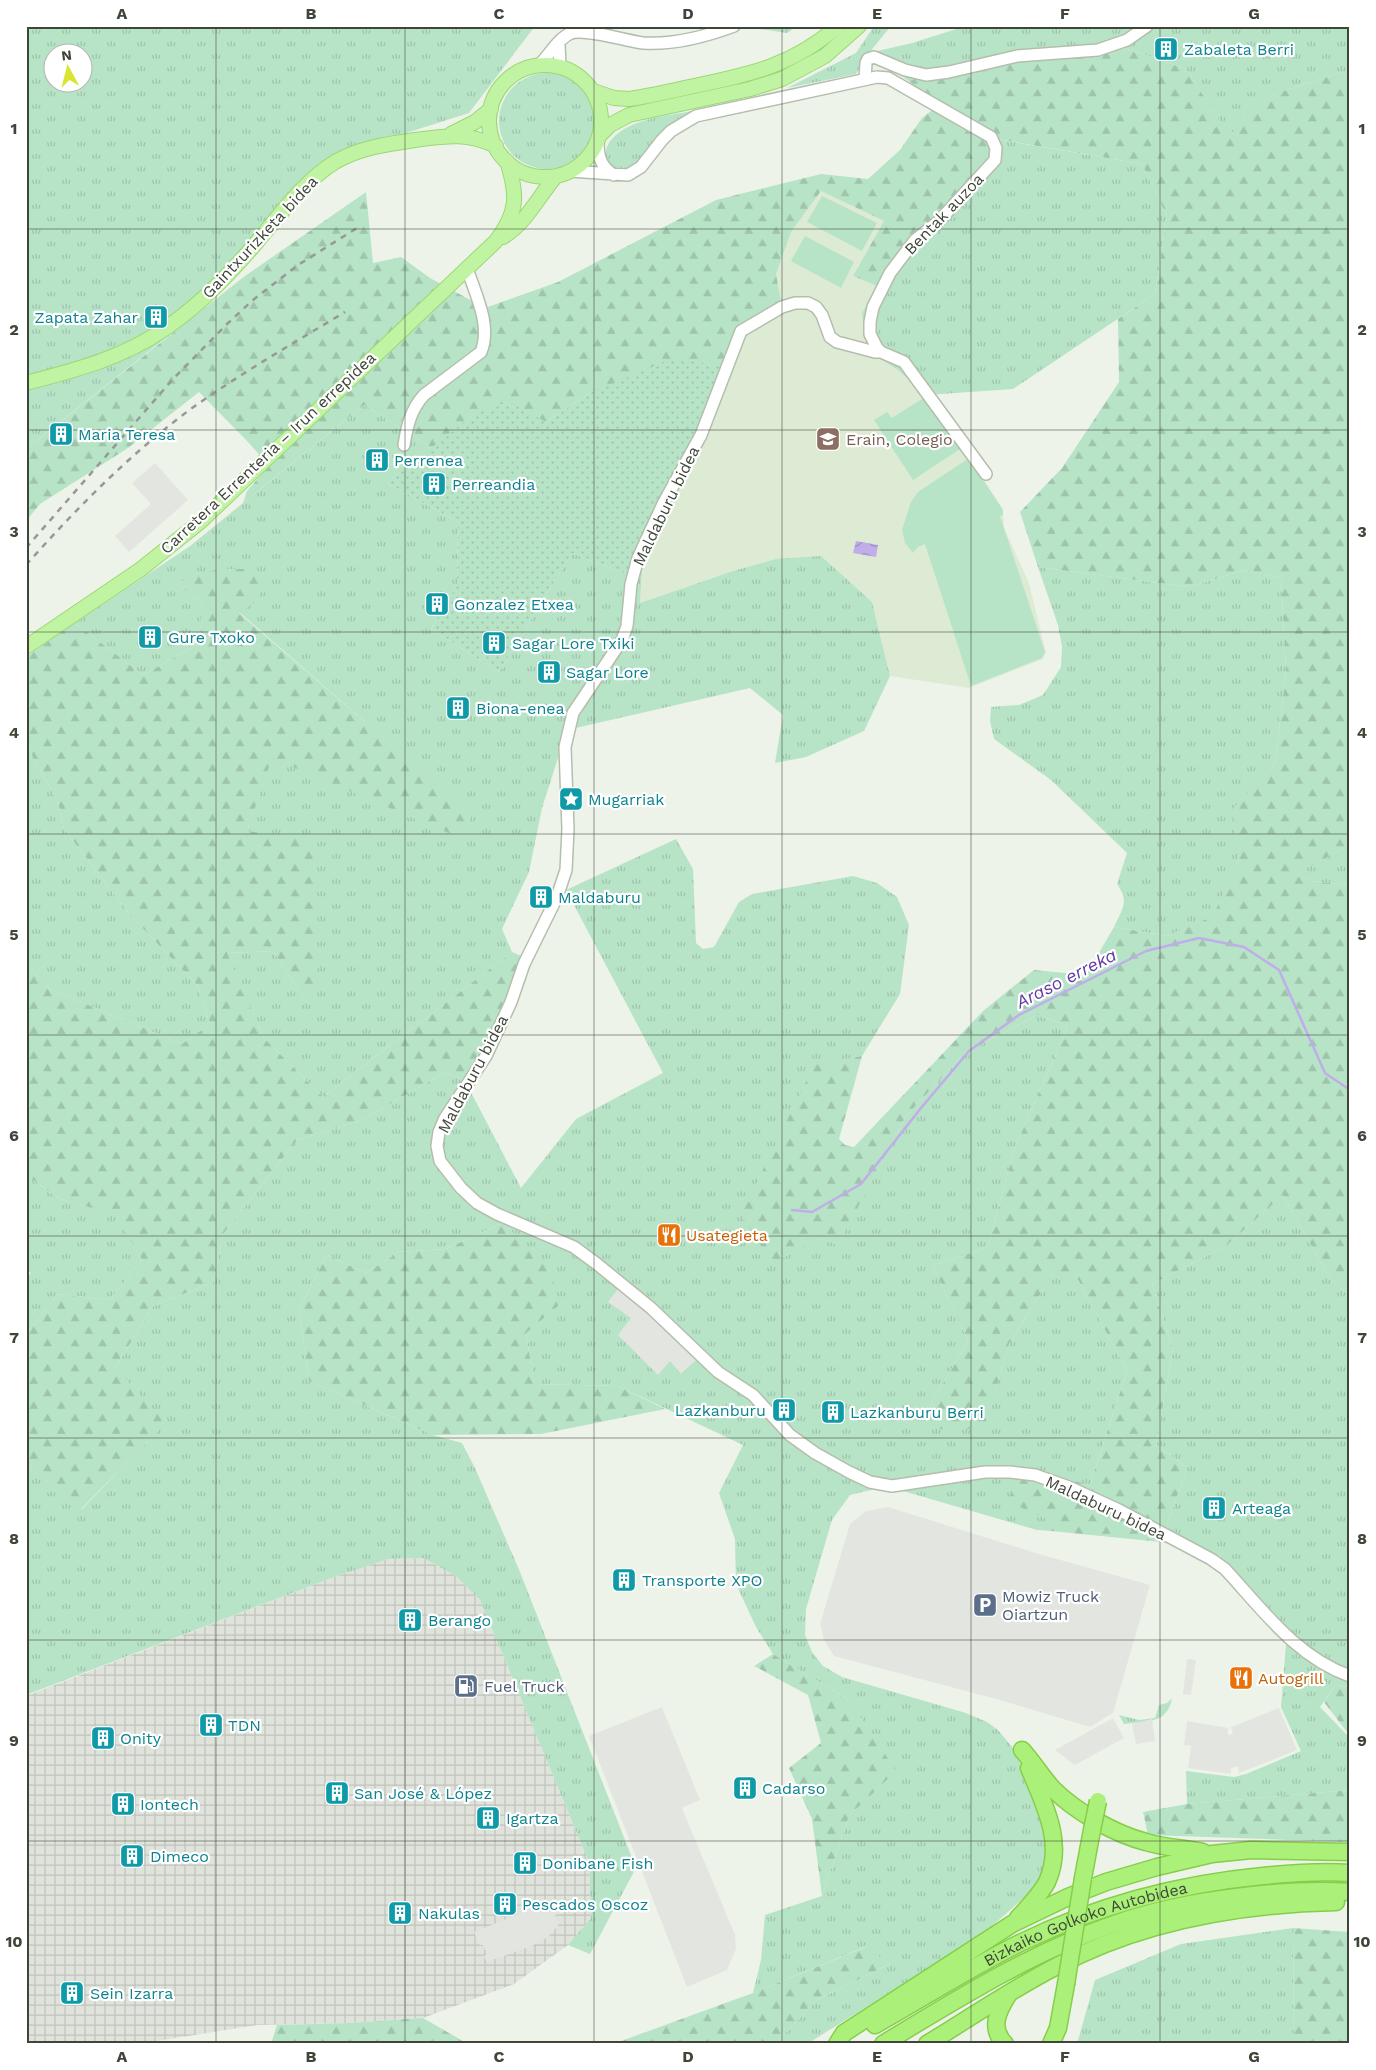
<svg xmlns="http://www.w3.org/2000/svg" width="1376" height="2070" font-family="'Work Sans',sans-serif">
	<defs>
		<pattern id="industrial-grid" width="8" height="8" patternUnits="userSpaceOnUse" patternTransform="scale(1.25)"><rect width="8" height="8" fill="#dfe3db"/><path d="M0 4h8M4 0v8" fill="none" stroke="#c0c4bd"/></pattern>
		<pattern id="grass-tufts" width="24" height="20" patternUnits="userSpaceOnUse" patternTransform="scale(1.25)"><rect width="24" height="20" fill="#b7e3c7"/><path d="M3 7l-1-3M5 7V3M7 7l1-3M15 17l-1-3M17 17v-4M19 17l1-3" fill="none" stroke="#9ec4ac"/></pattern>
		<pattern id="forest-firs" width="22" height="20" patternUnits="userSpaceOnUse" patternTransform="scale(1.25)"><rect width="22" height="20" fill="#b7e3c7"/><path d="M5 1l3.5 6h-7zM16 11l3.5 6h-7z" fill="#9ec4ac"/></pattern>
		<pattern id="garden-dots" width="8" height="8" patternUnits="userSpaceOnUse" patternTransform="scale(1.25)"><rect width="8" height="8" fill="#b7e3c7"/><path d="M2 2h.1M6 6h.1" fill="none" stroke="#9ec4ac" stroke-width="1.8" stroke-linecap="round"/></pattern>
		<pattern id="water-waves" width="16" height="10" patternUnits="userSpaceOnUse" patternTransform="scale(1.25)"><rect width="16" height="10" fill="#c0adea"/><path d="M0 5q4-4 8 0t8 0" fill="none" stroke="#9d8fbf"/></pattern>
	</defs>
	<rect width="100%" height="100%" fill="#eef3ea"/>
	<path fill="url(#industrial-grid)" d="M423,1558l33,18 24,24 109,262 2,56 -23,27 -54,39 -91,34 -74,5 -92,2 -119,19h-112v-348l300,-116 62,-21z"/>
	<path fill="#ddebd5" d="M821,191l63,30 -31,55 24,10 -15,27 13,42 23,15 28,25 43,63 34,51 1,19 25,55 17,70 -3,6 -74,29 -79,-12 -18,-74 -96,-43 -43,12 -93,32 2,-33 101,-237 38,-32 -5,-27 15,-42z"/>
	<path fill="url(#grass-tufts)" fill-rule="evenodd" d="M26,26h509l-66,87 -107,34 -107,90 -52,61 4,7 -181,144zM52,52h30v30h-30z
		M739,26h57l-9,7z
		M874,26h17l-22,27 43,-10 54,-17h384v51l-8,-5 -68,22 -45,42 -43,-67 -73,-25 -155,19 -49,18 -41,-27 -12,20 -69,14 69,-35z
		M499 121a48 48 0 1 1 96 0a48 48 0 1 1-96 0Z
		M692,111h5c-10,5 -22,9 -30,17 -11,11 -21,34 -36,40 -26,9 -34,-18 -15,-33 19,-17 52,-19 76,-24z
		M996,139l146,25 25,52 -12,78 -142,95 -87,6 -28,-25 -23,-15 -11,-26 -2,-16 15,-27z
		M364,405l68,43 -45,35 71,39 -1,63 -26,44 68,43 73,-119 57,22 13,-5 -2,33 93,-32 43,-12 45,-3 51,46 18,74 -26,55 -58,26 -31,6 8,-48 -33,-27 -183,42 -25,78 -13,64 -27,57 10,23 -189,145 -59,-59 -38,-85 47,-2 33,50 -59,-170 25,-74 192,82 7,-25 -232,-202 16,-10 2,-33c-32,0 -51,0 -80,15l26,20 -4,40 -56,31 -68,-52 115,-77z
		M1038,567l151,20 56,-17 36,8 5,94 -11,92 -43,47 7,50 -25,55 -46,20 -54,-9c8,-18 16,-25 3,-43l10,-31 -76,-73 -57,-41 -4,-18 1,-14 28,-2 24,-10 18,-28 1,-20 -4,-22z
		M26,738l6,17 26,47 6,27 67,87 67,70 12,38 -28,20 -132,-55 -24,-26z
		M676,839l17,30 3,74 7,6 11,-2 25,-45 13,-8 101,-18 24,7 20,14 12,28 -9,69 -38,62 -48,10 3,172 21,6 68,-128 59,-63 72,-38 31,11 -54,124 -26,97 -55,19 35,75 -40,68 57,19 24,-84 44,-70h22l52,97 -37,114 -35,38 -4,8 -14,-1 -134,-39 -24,-3 -29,7 -18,25 -26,89 -1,26 7,17 11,14 19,11 124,36 21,9 11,8 15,18 27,57 7,23 -1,39 -9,19 -54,48 -176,110h-32l42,-44 73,-36 -25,-17 -112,46 8,-33 4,-45 57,-19 27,-80 46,-45 -45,-70 -77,-47 -17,-27 -20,-43 -1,-45 -16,-46 24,-48 -125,-59 -84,-2 -8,-51 -24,-110 -56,26 -47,3 -33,21 -39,-18 -28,54 10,72 124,54 29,8 13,25 45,104 116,296 -46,86 -22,-9 23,-27 -2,-56 -109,-262 -24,-24 -33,-18 -35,1 -62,21 -300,115v-231l56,45 83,-86 -50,-55 38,-62 61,-24 9,-48 74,-94 65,-20 82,-47 20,6 57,109 55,-69 87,-46 -97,-183z
		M1350,845v40l-38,-4 -20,-6z
		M26,1175l32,23 59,17 25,45 -32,40 -52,-6 -32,40v-55l5,-6 -5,-3z
		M1283,1195l47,84 20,17v391l-14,-2 -16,22 30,31v52l-163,14 -1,-33 48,6 12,-3 55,-23 -20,-44 5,-63 -66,-88 -59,-14 26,-74 -31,-24 17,-95 -21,-65 74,-38z
		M1172,1698c-4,27 -29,23 -48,26l-5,-9 20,5 16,-2 4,-13 8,-2z
		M1293,1928l1,116h-217l18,-64 86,-36z"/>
	<path fill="url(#forest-firs)" d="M1113,44l73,25 43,66 45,-41 68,-22 8,5v768l-57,30 19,6 38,4v411l-20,-17 -47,-84 -57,51 -74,38 21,65 -17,95 31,24 -26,74 -110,-11 4,-8 -48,-22 18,-33 65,17 37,-114 -52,-97h-22l-44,70 -24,85h-52l-5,-20 40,-68 -35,-75 55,-19 26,-97 54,-124 -31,-11 -72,38 -59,63 -68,129 -21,-7 -44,26 -32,-49 73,-150 48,-9 -23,83 6,6 9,2 129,-136 51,-41 52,5 28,-48 54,9 45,-20 26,-55 -8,-50 44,-47 11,-92 -5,-94 -36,-8 -56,17 -151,-20 -18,-55 42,-44 57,-86 -1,-63 37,-25 12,-78 -25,-52 -145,-25 -2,21 -89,89 -29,37 -24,-10 31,-55 -63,-30 -30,41 -15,42 5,27 -7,14 -31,18 -13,34 -140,26 -44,29 -72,-8 -42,34 -68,-43 -121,98 4,-12 22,-25 -20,-23 -50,-51 -71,56 -88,56 -14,17v-72l219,-173 121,-84 7,71 28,-6 29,21 55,30 73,-26 158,-82 105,-26 47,5 32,-29 22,-32 14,-11 -27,-26 49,-18z
		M221,569h36l7,19 -9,14 -16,11 233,201 -7,26 -193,-82 -25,73 67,9 4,151 -12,10 -33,-50 -46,2 37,85 59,59 189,-145 12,5 -20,59 -40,63 -20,-6 -82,47 -65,20 -74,94 -9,48 -61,24 -38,62 51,55 -85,86 -55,-45v-130l32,-40 52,6 32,-40 -26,-45 -58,-17 -32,-23v-212l24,26 132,55 28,-20 -12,-38 -67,-70 -67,-87 -6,-27 -26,-47 -6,-17v-81l49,-34 68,52 56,-31 4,-40 -26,-20 20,-10z
		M502,1223l48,42 8,41 -32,27 8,51 84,2 47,23 -124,25 -108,1 -124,-54 -10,-72 28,-54 39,18 33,-21 47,-3z
		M773,1654l77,47 46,70 -47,45 -27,80 -10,-77 -23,-51 32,-25 -13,-48 -54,-29z
		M1336,1685l14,2v49l-26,-34z
		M1350,1790v52l-202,-7 -5,-23 44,-8z
		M1293,1928l57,4v112h-56z
		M866,1947l24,17 -73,36 -42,44h-162l140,-51z
		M423,2018l45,26h-197l6,-19 72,-2z"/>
	<path fill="url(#garden-dots)" d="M673,358l57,9 -88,203 -13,5 -57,-22 -73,119 -68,-43 26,-44 1,-63 -71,-39 87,-69 34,-13 38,21 44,-29z"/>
	<path fill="#b7e3c7" d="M822,196l55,27 -15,28 -55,-29z
		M805,236l49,26 -13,26 -50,-27z
		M925,397l35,52 -47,31 -39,-60 13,-8 5,6z
		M969,458l34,52v5l-3,1 45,136 -3,6 -71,28 -46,-142 -7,3 -5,6 -8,-10 -3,-13 9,-28 7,-10z"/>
	<path fill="#e3e5e1" d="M155,463l33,37 -59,52 -14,-16 36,-32 -19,-21z
		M620,1286l78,72 -17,16 -11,-13 -12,14 -40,-40 13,-17 -23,-16z
		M888,1507l151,47 111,31 -37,128 -23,14 -90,-27 -166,-44 -10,-16 -4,-16 30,-100 16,-13z
		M1187,1659l9,1 -5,35 -8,-1z
		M662,1707l38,93 -18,8 53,127 1,14 -9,21 -40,17 -98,-251z
		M1279,1708l18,42 -58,23 -1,-7 -7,2v6l-43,-6 3,-22 -7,-1 3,-24 41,7v7l5,-1 -2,-7z
		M1113,1718l11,20 -49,27 -20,-15z
		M1152,1719l3,22 -19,3 -4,-20z
		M556,1899l6,14 -7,2 4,9 -10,12 -15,9 -47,17 -3,-6 3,-2 -4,-9h-3l-6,-13z"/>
	<path fill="url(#water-waves)" d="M856,541l22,4 -2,12 -23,-4z"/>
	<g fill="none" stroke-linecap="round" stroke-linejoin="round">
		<path stroke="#c0adea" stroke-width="2.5" d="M792,1210l20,2 49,-28 60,-76 48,-57 50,-36 127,-64 53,-13 45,9 35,23 46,103 25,17"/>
		<defs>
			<path id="minor" d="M559,43l1,24
				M538,66c11,-10 20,-28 33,-33 15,-5 55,8 72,10 30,2 64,-7 91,-17
				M865,79l1,-16 2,-4 6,-2 31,13 21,5 23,-3 68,-16 81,-6 29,-10 20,-14
				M598,141c0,15 2,25 16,34
				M570,171l58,4 13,-8 21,-27 9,-9 25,-15 181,-39 11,1 103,59 5,11 -1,12 -56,61 -24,19 -25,33 -17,34 -3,15v12l7,14 4,4 23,10 82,112
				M881,352h-6l-38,-10 -7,-5 -8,-22 -6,-8 -8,-4h-13l-13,4 -41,24 -40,104 -38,69 -25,54 -7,26 -4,42 -5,14 -49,73 -8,34 3,82 -2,41 -9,27 -33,67 -13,38 -25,54 -41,62 -6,14 -2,14 3,15 21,27 16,15 20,11 77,33 23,17 54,44 67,64 35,23 37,40 25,18 34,19 21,10 22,4 93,-14h25l25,3 34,12 50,23 92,49 14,10c37,40 71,88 125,107
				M404,445c3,-19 7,-36 20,-50l57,-43c11,-27 -6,-58 -14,-84"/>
			<path id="major" d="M489 121a56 56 0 1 1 112 0a56 56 0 1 1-112 0Z
				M593,91l21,7 15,1c22,-3 43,-8 65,-13 57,-12 98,-20 144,-60
				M451,134l24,-12 16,-13
				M600,135l10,-10 19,-10 121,-26 32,-10 43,-23 34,-30
				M503,237c24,-15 35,-40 53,-61
				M26,383c50,-13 97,-25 140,-55 35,-24 63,-53 90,-85 24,-28 47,-61 79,-81 24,-14 52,-18 80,-22 31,-4 51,-8 81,6
				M26,647l115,-78 59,-47 296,-281c22,-29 22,-46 11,-80"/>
			<g id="highway">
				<path d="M1022,1750c11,12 20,27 31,39 23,23 62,45 93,53 19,6 38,6 57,10"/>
				<path d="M1083,1878l9,-48"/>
				<path d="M1018,1918c10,-11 22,-23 29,-36 18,-39 -3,-78 -18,-114"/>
				<path id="s1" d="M875,2025c48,-27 95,-57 145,-82 76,-37 158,-59 243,-67 29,-3 58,-5 87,-3"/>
				<path d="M837,2044l7,-11 168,-109 56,-27 38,-15 51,-15 55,-13 39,-4 99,2"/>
				<path d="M883,2044c74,-45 149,-92 231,-120 40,-14 81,-22 122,-27 38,-5 76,-8 114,-5"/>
				<path d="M927,2044c43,-26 85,-55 130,-78 85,-45 183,-62 279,-64"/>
				<path d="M1005,2044c-16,-16 -7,-33 3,-49"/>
				<path d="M1051,2044l7,-16 8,-44"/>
			</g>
		</defs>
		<use href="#minor" stroke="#b5bead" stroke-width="14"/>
		<use href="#major" stroke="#9ad873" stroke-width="16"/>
		<use href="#highway" stroke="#86ce49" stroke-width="19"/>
		<use href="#minor" stroke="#fff" stroke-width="11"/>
		<use href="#major" stroke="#c1f4a2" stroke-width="14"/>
		<use href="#highway" stroke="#abf079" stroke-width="16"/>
		<path stroke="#989898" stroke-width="2.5" stroke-dasharray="6 6" stroke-linecap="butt" d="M26,548l147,-169 53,-54 27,-25 45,-35 59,-37
			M26,565c50,-56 102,-109 162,-154 50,-36 104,-67 157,-99"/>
		<defs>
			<path id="highway-bridge" d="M1092,1830l6,-29
				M1066,1984l17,-106"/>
		</defs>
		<use href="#highway-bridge" stroke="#86ce49" stroke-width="19" stroke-linecap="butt"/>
		<use href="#highway-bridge" stroke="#abf079" stroke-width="16"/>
	</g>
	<path fill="none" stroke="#3f4639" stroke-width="1" stroke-opacity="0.55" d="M216,26v2018M405,26v2018M594,26v2018M782,26v2018M971,26v2018M1160,26v2018M26,229h1324M26,430h1324M26,632h1324M26,834h1324M26,1035h1324M26,1236h1324M26,1438h1324M26,1640h1324M26,1841h1324"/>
	<defs>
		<symbol id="building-square" viewBox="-11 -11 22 22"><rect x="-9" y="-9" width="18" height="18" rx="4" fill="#0f9aa8" stroke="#fff"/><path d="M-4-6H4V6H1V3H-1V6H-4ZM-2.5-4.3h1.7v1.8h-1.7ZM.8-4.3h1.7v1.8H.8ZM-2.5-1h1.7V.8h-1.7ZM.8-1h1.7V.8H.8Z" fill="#fff"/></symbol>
		<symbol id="school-square" viewBox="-11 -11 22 22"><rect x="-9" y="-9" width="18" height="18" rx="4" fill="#8d6e63" stroke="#fff"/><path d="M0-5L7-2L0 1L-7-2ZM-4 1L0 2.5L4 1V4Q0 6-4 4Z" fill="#fff"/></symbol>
		<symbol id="sight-square" viewBox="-11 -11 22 22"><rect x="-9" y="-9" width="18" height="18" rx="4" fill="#0f9aa8" stroke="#fff"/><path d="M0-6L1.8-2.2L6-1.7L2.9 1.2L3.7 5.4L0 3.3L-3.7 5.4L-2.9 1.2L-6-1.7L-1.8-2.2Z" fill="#fff"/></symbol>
		<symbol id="restaurant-square" viewBox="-11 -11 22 22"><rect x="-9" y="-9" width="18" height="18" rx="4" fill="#e8710a" stroke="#fff"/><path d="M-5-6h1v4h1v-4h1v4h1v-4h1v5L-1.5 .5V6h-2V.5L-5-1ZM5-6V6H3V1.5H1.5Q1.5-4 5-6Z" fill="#fff"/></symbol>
		<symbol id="parking-square" viewBox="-11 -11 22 22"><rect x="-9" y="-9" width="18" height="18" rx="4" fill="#5c6f8a" stroke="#fff"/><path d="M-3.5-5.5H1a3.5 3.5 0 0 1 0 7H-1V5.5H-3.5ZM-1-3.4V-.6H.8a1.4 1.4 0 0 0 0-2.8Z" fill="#fff"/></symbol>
		<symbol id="fuel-square" viewBox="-11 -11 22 22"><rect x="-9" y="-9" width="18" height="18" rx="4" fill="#5c6f8a" stroke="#fff"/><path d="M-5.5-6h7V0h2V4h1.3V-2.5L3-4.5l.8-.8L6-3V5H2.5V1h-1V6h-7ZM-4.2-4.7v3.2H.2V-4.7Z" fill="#fff"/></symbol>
	</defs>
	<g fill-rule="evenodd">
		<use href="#building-square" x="1152" y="35" width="28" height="28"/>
		<use href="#building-square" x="142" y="303" width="28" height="28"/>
		<use href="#building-square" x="47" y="420" width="28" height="28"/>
		<use href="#school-square" x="814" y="425" width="28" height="28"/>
		<use href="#building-square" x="363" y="446" width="28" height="28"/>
		<use href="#building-square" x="420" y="470" width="28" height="28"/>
		<use href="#building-square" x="423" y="590" width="28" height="28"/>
		<use href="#building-square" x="136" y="623" width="28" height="28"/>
		<use href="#building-square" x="480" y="629" width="28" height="28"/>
		<use href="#building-square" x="535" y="658" width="28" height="28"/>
		<use href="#building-square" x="444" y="694" width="28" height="28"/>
		<use href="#sight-square" x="557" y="785" width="28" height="28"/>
		<use href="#building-square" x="527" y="883" width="28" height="28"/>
		<use href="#restaurant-square" x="655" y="1221" width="28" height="28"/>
		<use href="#building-square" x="770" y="1396" width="28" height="28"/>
		<use href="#building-square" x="819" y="1398" width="28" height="28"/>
		<use href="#building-square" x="1200" y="1494" width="28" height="28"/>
		<use href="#building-square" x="610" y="1566" width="28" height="28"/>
		<use href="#parking-square" x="971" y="1591" width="28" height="28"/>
		<use href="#building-square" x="396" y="1606" width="28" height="28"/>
		<use href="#restaurant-square" x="1227" y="1664" width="28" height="28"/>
		<use href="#fuel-square" x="452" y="1672" width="28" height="28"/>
		<use href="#building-square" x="197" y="1711" width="28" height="28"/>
		<use href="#building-square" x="89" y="1724" width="28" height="28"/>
		<use href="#building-square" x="731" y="1774" width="28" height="28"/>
		<use href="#building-square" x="323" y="1779" width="28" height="28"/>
		<use href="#building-square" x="109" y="1790" width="28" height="28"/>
		<use href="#building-square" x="474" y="1804" width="28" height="28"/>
		<use href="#building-square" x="118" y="1842" width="28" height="28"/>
		<use href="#building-square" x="511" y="1849" width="28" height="28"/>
		<use href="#building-square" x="491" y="1890" width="28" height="28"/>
		<use href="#building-square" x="386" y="1899" width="28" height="28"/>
		<use href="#building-square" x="58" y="1979" width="28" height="28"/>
	</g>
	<g text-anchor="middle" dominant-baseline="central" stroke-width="4.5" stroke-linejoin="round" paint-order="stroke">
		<g font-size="16" fill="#0d838f" stroke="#fff" text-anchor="start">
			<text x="1184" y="49">Zabaleta Berri</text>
			<text x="138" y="317" text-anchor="end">Zapata Zahar</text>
			<text x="78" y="434">Maria Teresa</text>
			<text x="394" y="460">Perrenea</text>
			<text x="452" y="484">Perreandia</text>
			<text x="454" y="604">Gonzalez Etxea</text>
			<text x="168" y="637">Gure Txoko</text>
			<text x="512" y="643">Sagar Lore Txiki</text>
			<text x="566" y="672">Sagar Lore</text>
			<text x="476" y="708">Biona-enea</text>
			<text x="588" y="799">Mugarriak</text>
			<text x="558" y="897">Maldaburu</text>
			<text x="766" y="1410" text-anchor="end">Lazkanburu</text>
			<text x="850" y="1412">Lazkanburu Berri</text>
			<text x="1232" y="1508">Arteaga</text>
			<text x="642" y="1580">Transporte XPO</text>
			<text x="428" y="1620">Berango</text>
			<text x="228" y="1725">TDN</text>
			<text x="120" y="1738">Onity</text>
			<text x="762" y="1788">Cadarso</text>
			<text x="354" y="1793">San José &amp; López</text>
			<text x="140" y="1804">Iontech</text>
			<text x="506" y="1818">Igartza</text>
			<text x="150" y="1856">Dimeco</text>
			<text x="542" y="1863">Donibane Fish</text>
			<text x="522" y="1904">Pescados Oscoz</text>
			<text x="418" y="1913">Nakulas</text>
			<text x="90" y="1993">Sein Izarra</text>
		</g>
		<g font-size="16" fill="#3f4639" stroke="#fff">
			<text transform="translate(944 214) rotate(-46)">Bentak auzoa</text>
			<text transform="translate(260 237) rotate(-47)">Gaintxurizketa bidea</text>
			<text transform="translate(268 453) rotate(-43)">Carretera Errenteria – Irun errepidea</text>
			<text transform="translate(666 506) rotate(-64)">Maldaburu bidea</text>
			<text transform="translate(473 1074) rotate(-62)">Maldaburu bidea</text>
			<text transform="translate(1106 1508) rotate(25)">Maldaburu bidea</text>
			<text stroke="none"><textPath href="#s1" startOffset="235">Bizkaiko Golkoko Autobidea</textPath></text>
		</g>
		<g font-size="16" fill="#785e54" stroke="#fff" text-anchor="start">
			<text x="846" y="439">Erain, Colegio</text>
		</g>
		<g font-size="16" fill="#c56008" stroke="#fff" text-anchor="start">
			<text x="686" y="1235">Usategieta</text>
			<text x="1258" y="1678">Autogrill</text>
		</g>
		<g font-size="16" fill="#4e5e75" stroke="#fff" text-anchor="start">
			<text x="1002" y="1596">Mowiz Truck<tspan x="1002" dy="18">Oiartzun</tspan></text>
			<text x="484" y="1686">Fuel Truck</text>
		</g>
		<g font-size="18" font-style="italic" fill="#603ca8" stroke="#fff">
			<text transform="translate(1066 978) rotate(-27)">Araso erreka</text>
		</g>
	</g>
	<rect width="1376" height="2070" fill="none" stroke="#ffffff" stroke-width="55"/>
	<g transform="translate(68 68) rotate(353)"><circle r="24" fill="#ffffff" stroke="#b2b5b0"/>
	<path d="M0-4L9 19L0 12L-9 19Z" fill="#d9e530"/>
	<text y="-8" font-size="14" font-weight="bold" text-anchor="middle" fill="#3f4639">N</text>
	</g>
	<rect x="28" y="28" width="1320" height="2014" fill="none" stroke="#3f4639" stroke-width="2"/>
	<g font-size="16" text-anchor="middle" font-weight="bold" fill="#3f4639">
		<text x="122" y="19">A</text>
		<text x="311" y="19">B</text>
		<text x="499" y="19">C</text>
		<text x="688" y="19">D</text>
		<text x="877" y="19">E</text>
		<text x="1065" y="19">F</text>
		<text x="1254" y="19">G</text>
		<text x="14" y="134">1</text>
		<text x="1362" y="134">1</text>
		<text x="14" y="335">2</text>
		<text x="1362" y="335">2</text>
		<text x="14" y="537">3</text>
		<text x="1362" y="537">3</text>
		<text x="14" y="738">4</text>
		<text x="1362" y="738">4</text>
		<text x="14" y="940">5</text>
		<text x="1362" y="940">5</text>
		<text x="14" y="1141">6</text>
		<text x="1362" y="1141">6</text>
		<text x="14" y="1343">7</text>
		<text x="1362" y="1343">7</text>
		<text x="14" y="1544">8</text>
		<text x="1362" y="1544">8</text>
		<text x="14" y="1746">9</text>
		<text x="1362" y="1746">9</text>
		<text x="14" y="1947">10</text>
		<text x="1362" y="1947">10</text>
		<text x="122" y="2062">A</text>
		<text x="311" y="2062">B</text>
		<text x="499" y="2062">C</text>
		<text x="688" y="2062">D</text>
		<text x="877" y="2062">E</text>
		<text x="1065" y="2062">F</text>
		<text x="1254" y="2062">G</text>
	</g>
</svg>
